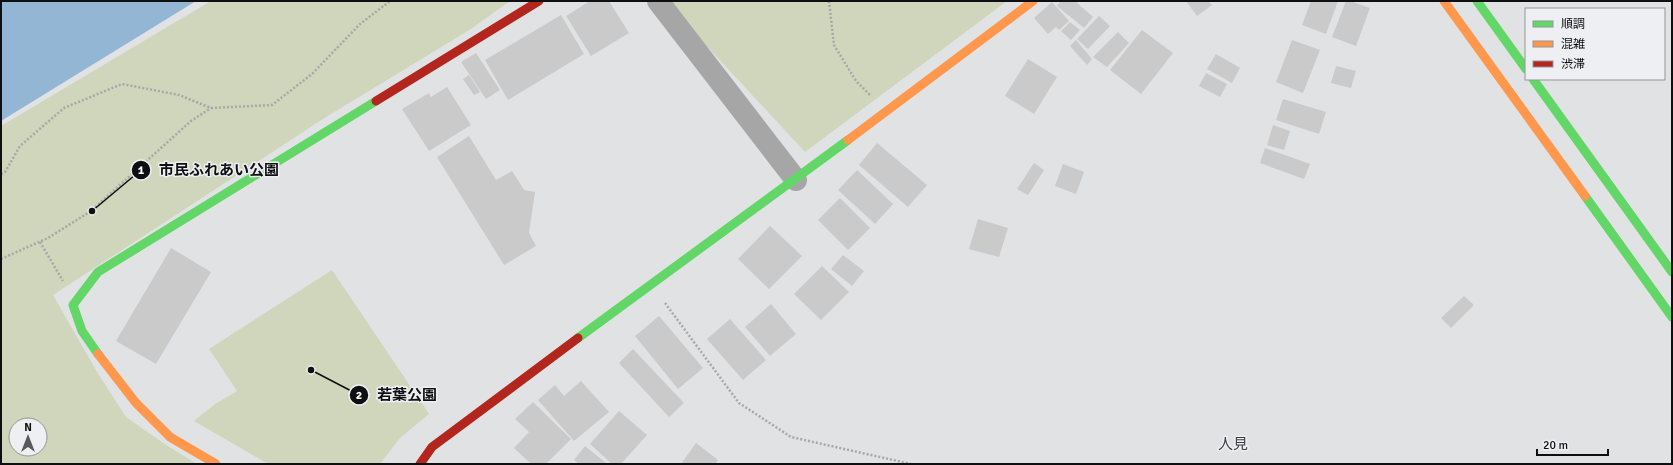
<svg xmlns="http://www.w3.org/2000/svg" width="1673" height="465" font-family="Signika,'Noto Sans JP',sans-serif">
	<rect width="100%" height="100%" fill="#e1e2e4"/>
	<path fill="#cfd6bb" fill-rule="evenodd" d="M211,1h299l-39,28 -145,88 -273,178 44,77 29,45 40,28 31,19h-196v-338zM16,425h24v24h-24z
		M665,1h342l-202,151z
		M332,270l97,144 -29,24 -20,26h-112l-74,-43 21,-17 22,-13 -28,-42z"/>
	<path fill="#94b6d5" d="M1,1h195l-195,120z"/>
	<path fill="#cacaca" d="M590,1h19l20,32 -38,23 -25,-40z
		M1061,1h14l18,16 -9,11 -27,-22z
		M1186,1h22l4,4 -15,11z
		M1311,1h27l-12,33 -24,-9z
		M1346,1h4l20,7 -14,38 -24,-9z
		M1052,2l17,19 -10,9 -3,-3 -8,7 -14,-16z
		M561,15l23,39 -76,46 -23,-40z
		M1099,16l11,10 -22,23 -11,-10z
		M1070,22l10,8 -9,10 -10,-9z
		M1142,30l31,23 -32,41 -31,-24z
		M1118,32l11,11 -22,24 -14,-10z
		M1076,40l16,19 -5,6 -17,-19z
		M1292,40l28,10 -17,43 -27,-11z
		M476,53l24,37 -14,9 -25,-37z
		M1216,54l24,14 -8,15 -25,-14z
		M1028,59l29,18 -23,37 -29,-18z
		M1336,66l20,5 -5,17 -20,-5z
		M1206,73l21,11 -7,13 -21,-11z
		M469,75l11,17 -6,3 -11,-16z
		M447,87l24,38 -42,26 -27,-42 27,-16 2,4z
		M1283,99l43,13 -7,22 -43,-14z
		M1273,125l17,6 -6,19 -17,-5z
		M469,136l27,44 16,-9 12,19 11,2 -6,41 7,13 -32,19 -67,-108z
		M877,143l50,42 -19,22 -49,-42z
		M1265,148l45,16 -6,15 -44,-16z
		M1034,163l10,7 -16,25 -11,-6z
		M1063,164l21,8 -8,22 -21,-8z
		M857,170l36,34 -18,20 -37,-34z
		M840,198l30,30 -22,22 -30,-30z
		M978,219l30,9 -9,29 -30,-8z
		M770,226l32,30 -33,33 -31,-30z
		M171,248l40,24 -55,92 -40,-23z
		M843,255l21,16 -12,15 -21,-17z
		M822,266l27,26 -28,28 -27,-26z
		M1464,296l10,9 -23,23 -10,-10z
		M771,304l25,30 -26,22 -25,-29z
		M659,316l44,52 -25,21 -43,-53z
		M730,319l36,41 -23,20 -36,-41z
		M633,349l51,54 -15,14 -50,-54z
		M581,381l28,31 -35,29 -36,-41 17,-15 9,11z
		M533,402l38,37 -25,25h-15l-17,-16 15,-16 -14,-13z
		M619,411l28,24 -26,29h-9l-22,-20z
		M696,443l22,17 -3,4h-34z
		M585,446l21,17 -1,1h-26l-5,-4z"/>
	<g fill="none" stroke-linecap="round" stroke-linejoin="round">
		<path stroke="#a8a7a8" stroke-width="2.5" stroke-dasharray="2 2" stroke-linecap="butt" d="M829,1l5,44 22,36 15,15
			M1,174l4,-2 15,-26 44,-38 58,-24 57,11 32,13 61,-3 40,-31 48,-50 30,-23
			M40,242l23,39
			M1,259l47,-21 43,-27 100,-90 20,-13
			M665,303l74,100 52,34 120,27"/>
		<path stroke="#a6a6a6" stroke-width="22" d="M658,1l138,179"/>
		<path stroke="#63d668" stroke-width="9" d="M1477,1l49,68
			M1533,79l139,193
			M1585,196l87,121
			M578,338l270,-198
			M98,354l-16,-23 -9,-26 25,-33 278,-171"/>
		<path stroke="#ff974d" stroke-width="9" d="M1444,1l141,195
			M848,140l185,-139
			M98,354l38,49 34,34 46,27"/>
		<path stroke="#b3261e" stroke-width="9" d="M376,101l163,-100
			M420,464l12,-17 146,-109"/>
	</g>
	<g text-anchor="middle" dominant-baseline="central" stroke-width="3" stroke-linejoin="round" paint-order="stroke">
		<g font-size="15" fill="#3b3c3f" stroke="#edeff3">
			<text x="1233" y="444">人見</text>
		</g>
	</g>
	<path fill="none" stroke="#0e0f10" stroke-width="1.5" d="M92 211L141 170M311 370L359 395"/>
	<g fill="#0e0f10" stroke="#edeff3" stroke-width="1.5">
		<circle cx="92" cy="211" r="4"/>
		<circle cx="311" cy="370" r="4"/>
		<circle cx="141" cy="170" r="10"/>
		<circle cx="359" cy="395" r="10"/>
	</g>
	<g font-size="12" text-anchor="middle" font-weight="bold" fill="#fff">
		<text x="141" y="174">1</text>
		<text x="359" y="399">2</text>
	</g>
	<g font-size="15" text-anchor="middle" font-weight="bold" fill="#0e0f10" stroke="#edeff3" stroke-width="3" stroke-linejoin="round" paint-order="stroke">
		<text x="219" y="175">市民ふれあい公園</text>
		<text x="407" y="400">若葉公園</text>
	</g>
	<rect width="1673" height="465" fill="none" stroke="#0e0f10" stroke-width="4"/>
	<rect x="1525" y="8" width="140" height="72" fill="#edeff3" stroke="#949598"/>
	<rect x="1533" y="21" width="20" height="6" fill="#63d668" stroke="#949598"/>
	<text x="1561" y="28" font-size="12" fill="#0e0f10">順調</text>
	<rect x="1533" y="41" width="20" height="6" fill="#ff974d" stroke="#949598"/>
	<text x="1561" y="48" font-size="12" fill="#0e0f10">混雑</text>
	<rect x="1533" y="61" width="20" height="6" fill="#b3261e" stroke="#949598"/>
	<text x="1561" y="68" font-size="12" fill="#0e0f10">渋滞</text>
	<g transform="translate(28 437)"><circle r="19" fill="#edeff3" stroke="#949598"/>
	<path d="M0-3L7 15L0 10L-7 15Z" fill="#58595a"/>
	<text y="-6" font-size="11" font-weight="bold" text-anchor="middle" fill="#0e0f10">N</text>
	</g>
	<path d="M1537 449v6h71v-6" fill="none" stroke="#0e0f10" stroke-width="2"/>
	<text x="1543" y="449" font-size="12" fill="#0e0f10" stroke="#edeff3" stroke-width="3" paint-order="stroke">20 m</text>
</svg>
